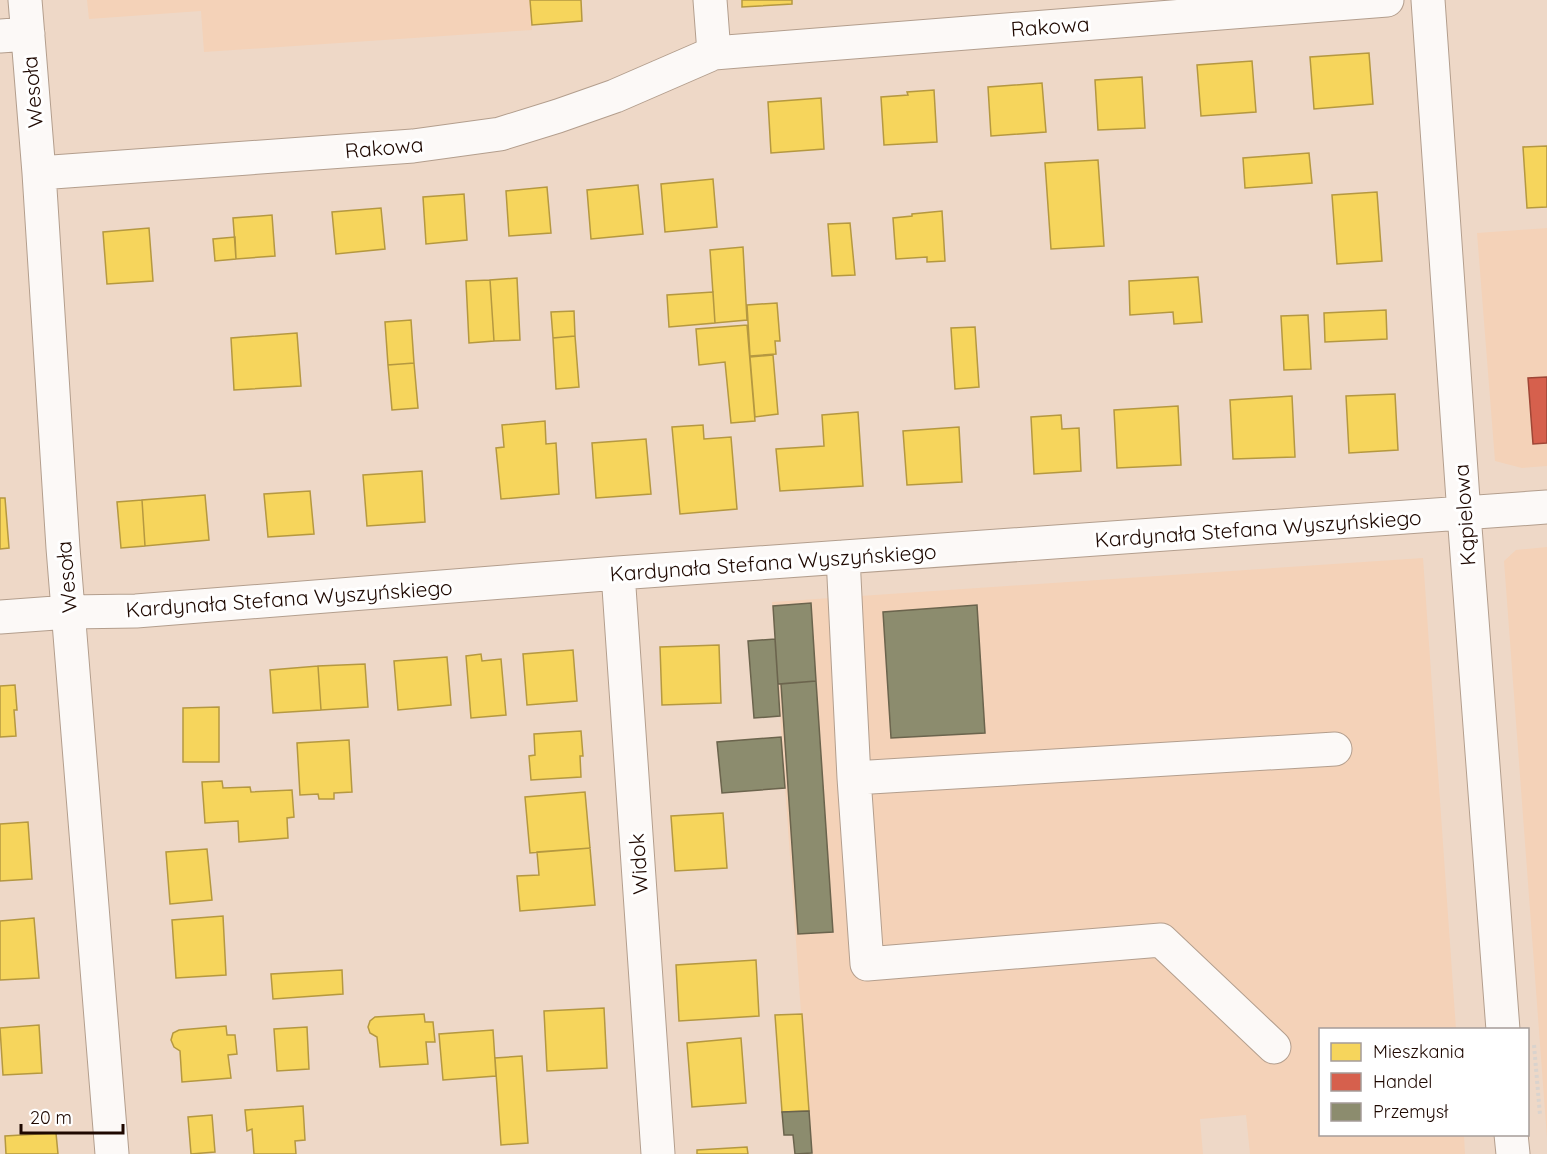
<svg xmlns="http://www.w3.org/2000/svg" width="1547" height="1154" font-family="Quicksand,sans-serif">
	<rect width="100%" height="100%" fill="#eed8c7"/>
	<path fill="#f4d2b8" d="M87,0h443l2,30 -328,22 -3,-41 -112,8z
		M1547,228v238l-25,2 -27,-7 -18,-228z
		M1547,547v591l-43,-577 12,-11z
		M1423,558l33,471 -136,1v104l144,1 1,19h-215l-4,-39 -46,4 3,35h-392l-39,-552z"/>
	<path fill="#f6d55c" stroke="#b59840" stroke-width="1.5" d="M530,0h51l1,21 -50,4z
		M742,0h50v4l-50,3z
		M1369,53l4,51 -59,5 -4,-52z
		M1252,61l4,51 -55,4 -4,-51z
		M1142,77l3,51 -47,2 -3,-50z
		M1042,83l4,49 -55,4 -3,-49z
		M934,90l3,52 -53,3 -3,-48 27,-2 -1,-3z
		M821,98l3,51 -53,4 -3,-51z
		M1547,146v61l-20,1 -4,-61z
		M1309,153l3,30 -67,5 -2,-30z
		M1098,160l6,86 -53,3 -6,-86z
		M713,179l4,48 -52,5 -4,-48z
		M638,185l5,49 -52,5 -4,-49z
		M547,187l4,46 -42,3 -3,-45z
		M1377,192l5,69 -45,3 -5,-69z
		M464,194l3,46 -41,4 -3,-47z
		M381,208l4,41 -49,5 -4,-42z
		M942,211l3,50 -18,1v-5l-31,2 -3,-41 19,-2v-2z
		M272,215l3,41 -39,3 -3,-41z
		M850,223l5,52 -23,1 -4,-52z
		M149,228l4,53 -46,3 -4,-52z
		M235,237l1,22 -21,2 -2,-22z
		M743,247l4,73 -32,3 -5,-73z
		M1198,277l4,45 -28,2 -1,-12 -43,3 -1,-34z
		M517,278l3,62 -26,1 -4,-61z
		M490,280l4,61 -25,2 -3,-62z
		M713,292l2,31 -46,4 -2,-32z
		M777,303l3,38h-5l1,13 -26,2 -3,-51z
		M1386,310l1,29 -62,3 -1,-29z
		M574,311l1,25 -22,2 -2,-26z
		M1308,315l3,54 -27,1 -3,-54z
		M411,320l3,43 -26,2 -3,-43z
		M747,325l8,96 -24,2 -6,-61 -26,3 -3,-36z
		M975,327l4,60 -24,2 -4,-61z
		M297,333l4,53 -67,4 -3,-52z
		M575,336l4,51 -23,2 -3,-51z
		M773,355l5,59 -23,3 -5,-60z
		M414,363l4,45 -26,2 -4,-45z
		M1395,394l3,56 -49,3 -3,-57z
		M1292,396l3,61 -62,2 -3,-59z
		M1178,406l3,59 -64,3 -3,-58z
		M858,412l5,74 -83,5 -4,-42 48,-3 -2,-31z
		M1061,415l1,14 17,-1 2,43 -47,3 -3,-57z
		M545,421l1,23 10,-1 3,51 -58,5 -5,-51 8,-1 -2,-22z
		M703,425l1,14 27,-2 6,72 -57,5 -8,-87z
		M959,427l3,55 -55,3 -4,-54z
		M646,439l5,55 -55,4 -4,-55z
		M422,471l3,51 -58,4 -4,-51z
		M310,491l4,43 -46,3 -4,-43z
		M205,495l4,45 -64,6 -3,-46z
		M0,498h5l4,50 -9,1z
		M142,500l3,46 -24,2 -4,-46z
		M719,645l2,58 -59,2 -2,-58z
		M573,650l4,51 -50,4 -4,-51z
		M481,654l1,7 19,-2 5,56 -35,3 -5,-62z
		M447,657l4,48 -53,5 -4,-49z
		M365,664l3,43 -47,3 -3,-44z
		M318,666l3,44 -48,3 -3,-43z
		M15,685l2,25h-3l2,26 -16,1v-51z
		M219,707v55h-36v-54z
		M581,731l2,25h-3l1,21 -50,3 -2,-24 6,-1 -1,-21z
		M349,740l3,52 -18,1v6h-15l-1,-5 -18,1 -3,-52z
		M222,781l1,7 27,-1 1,5 41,-2 2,27 -7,1 1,20 -49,4 -1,-21 -33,2 -3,-41z
		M585,792l5,56 -60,5 -5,-56z
		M723,813l4,55 -52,3 -4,-55z
		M28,822l4,57 -32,2v-57z
		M590,848l5,57 -75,6 -3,-35 22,-1 -2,-23z
		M207,849l5,51 -42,4 -4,-52z
		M223,916l3,59 -50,3 -4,-58z
		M34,918l5,60 -39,2v-59z
		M756,960l3,56 -80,5 -3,-56z
		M342,970l1,24 -70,5 -2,-25z
		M604,1008l3,60 -60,3 -3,-60z
		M424,1014l1,8h8l2,20h-9l2,22 -48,3 -3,-30 -7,-4 -2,-6 2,-6 5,-4z
		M802,1014l7,97 -27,1 -7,-97z
		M39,1025l3,48 -39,2 -3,-47z
		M226,1026l1,9h8l2,19 -9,1 3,23 -49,4 -2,-31 -6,-4 -3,-7 2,-7 6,-3z
		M307,1027l2,42 -32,2 -3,-42z
		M493,1030l3,46 -53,4 -4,-46z
		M741,1038l5,65 -54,4 -5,-64z
		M522,1056l6,87 -27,2 -6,-87z
		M303,1106l2,34 -10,1 1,13h-42l-2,-25 -5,2 -2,-21z
		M212,1115l3,37 -24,2 -3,-37z
		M56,1133l2,21h-52l-1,-18z
		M747,1147l1,7h-51v-4z"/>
	<path fill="#d6604d" stroke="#9f4636" stroke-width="1.5" d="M1547,377v66l-14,1 -5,-66z"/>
	<path fill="#8c8c6e" stroke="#6b644d" stroke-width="1.5" d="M811,603l5,78 -38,3 -5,-78z
		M977,605l8,128 -94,5 -8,-126z
		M775,639l5,77 -26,2 -6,-77z
		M816,681l17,251 -35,2 -17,-250z
		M781,737l4,51 -63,5 -5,-51z
		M809,1111l3,42 -17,1 -2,-19h-9l-2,-23z"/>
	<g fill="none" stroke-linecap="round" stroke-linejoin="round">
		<defs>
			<path id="minor" d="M25,0l14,173 24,375 49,606
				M1428,0l36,514 39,516
				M0,36l28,-2
				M714,53l673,-53
				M39,173l374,-27 87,-12 58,-18 57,-20 99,-43 -4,-53
				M843,557l11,221 13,186 294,-24 113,107
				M618,573l40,581
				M0,617l69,-5 67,-1 482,-38 929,-66
				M854,778l481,-29
				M1511,1134l2,20"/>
		</defs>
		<use href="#minor" stroke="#b39e8d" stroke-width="35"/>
		<path stroke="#dad3cd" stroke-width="4" stroke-dasharray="3 3" stroke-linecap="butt" d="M1534,1045l6,70"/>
		<use href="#minor" stroke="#fcf9f7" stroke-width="33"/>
	</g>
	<g text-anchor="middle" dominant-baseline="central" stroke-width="6" stroke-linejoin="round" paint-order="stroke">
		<g font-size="21" fill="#1e0800" stroke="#fff">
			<text transform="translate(1050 26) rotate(-4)">Rakowa</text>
			<text transform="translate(32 92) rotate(-95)">Wesoła</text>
			<text transform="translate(384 147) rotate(-5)">Rakowa</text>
			<text transform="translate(1464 515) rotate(-94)">Kąpielowa</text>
			<text transform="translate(1258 528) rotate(-4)">Kardynała Stefana Wyszyńskiego</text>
			<text transform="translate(773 562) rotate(-4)">Kardynała Stefana Wyszyńskiego</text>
			<text transform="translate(66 577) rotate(-95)">Wesoła</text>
			<text transform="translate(289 598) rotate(-4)">Kardynała Stefana Wyszyńskiego</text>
			<text transform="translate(638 864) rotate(-94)">Widok</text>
		</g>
	</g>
	<rect x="1319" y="1028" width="210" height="108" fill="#ffffff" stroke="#a59c99" stroke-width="1.5"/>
	<rect x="1331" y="1043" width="30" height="18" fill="#f6d55c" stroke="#a59c99" stroke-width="1.5"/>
	<text x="1373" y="1058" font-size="18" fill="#1e0800">Mieszkania</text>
	<rect x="1331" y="1073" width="30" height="18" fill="#d6604d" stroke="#a59c99" stroke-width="1.5"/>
	<text x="1373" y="1088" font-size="18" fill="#1e0800">Handel</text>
	<rect x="1331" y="1103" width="30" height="18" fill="#8c8c6e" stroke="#a59c99" stroke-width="1.5"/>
	<text x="1373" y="1118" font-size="18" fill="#1e0800">Przemysł</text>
	<path d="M21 1124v9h102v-9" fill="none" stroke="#1e0800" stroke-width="3"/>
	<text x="30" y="1124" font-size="18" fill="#1e0800" stroke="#ffffff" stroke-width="4.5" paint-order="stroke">20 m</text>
</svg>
